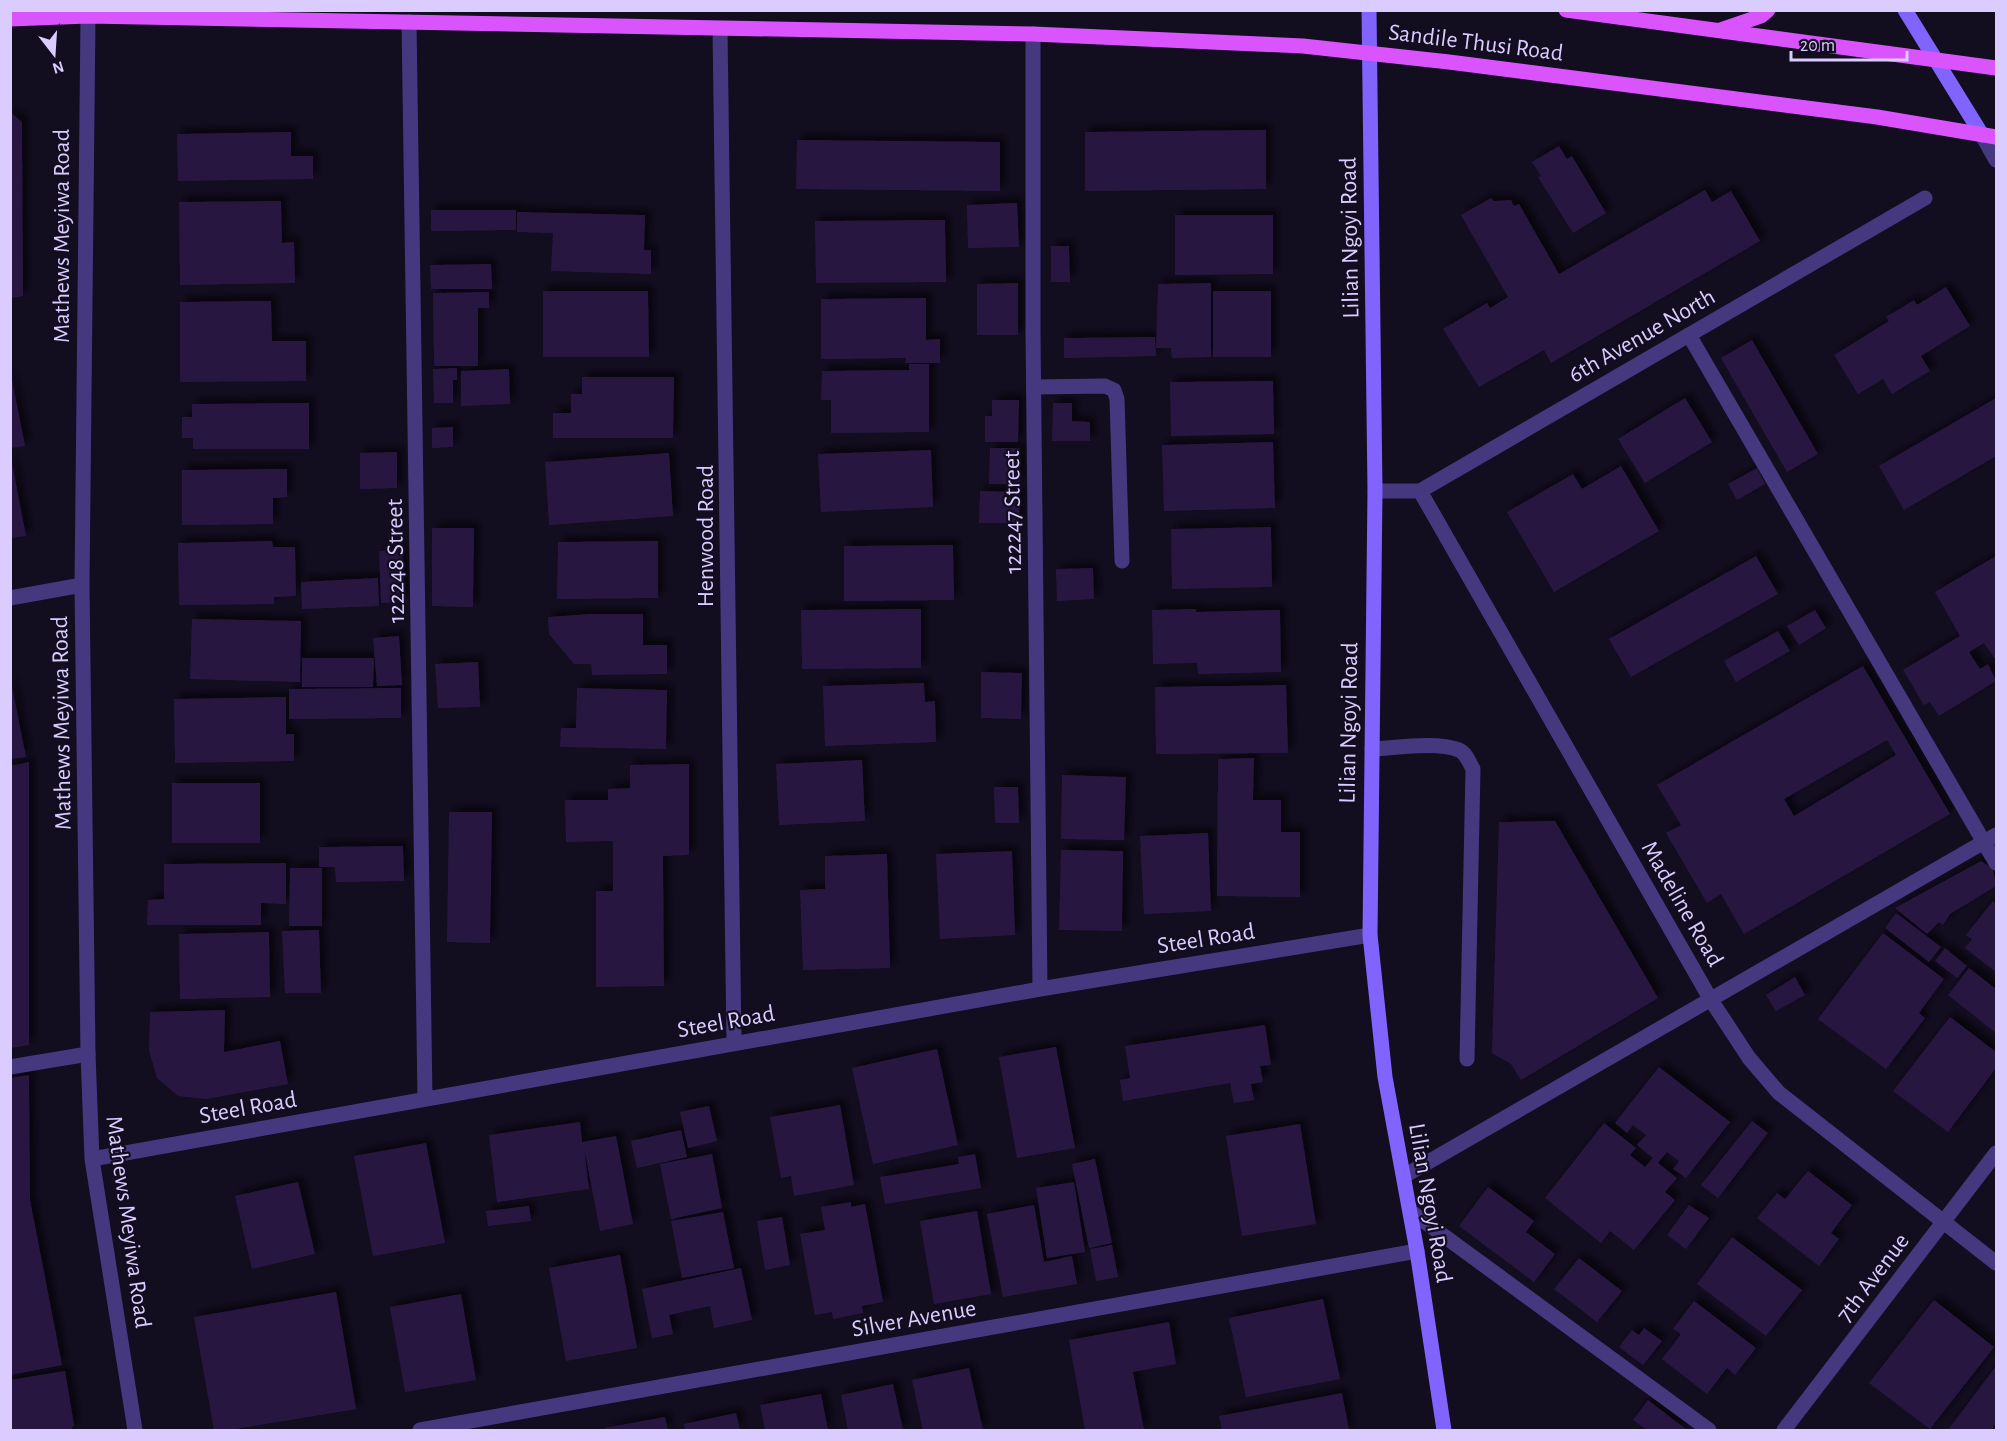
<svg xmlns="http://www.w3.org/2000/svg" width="2007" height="1441" font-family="'Alegreya Sans',sans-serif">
	<defs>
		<filter id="shadow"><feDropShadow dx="5.5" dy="-5.5" stdDeviation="3" flood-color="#0009"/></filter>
	</defs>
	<rect width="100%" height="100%" fill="#130d20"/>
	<path fill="#271941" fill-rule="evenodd" filter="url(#shadow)" d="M10,112l12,10 1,174 -13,2z
		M1266,130v59l-181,2v-59z
		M291,132v24h22v23l-135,2 -1,-47z
		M797,140l203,2v49l-204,-2z
		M1559,146l8,13 5,-3 34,57 -33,20 -35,-56 3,-1 -9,-14z
		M1705,190l7,12 19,-11 29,50 -209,122 -7,-13 -65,37 -36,-58 44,-26 3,5 18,-11 -47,-82 30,-17 3,3 17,-1 3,6 5,-2 40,70z
		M281,201l1,42 12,-1 1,41 -115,2 -1,-83z
		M1017,203l2,44 -51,1 -1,-43z
		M431,210h85v20l-85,1z
		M517,212l128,3 -1,35h7v24l-100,-3 2,-38 -36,-1z
		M1175,215h98v59l-98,1z
		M945,220l1,62 -130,1 -1,-62z
		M1051,246h18l1,36h-19z
		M491,264l1,25h-61l-1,-24z
		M1018,283v52h-41v-51z
		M1211,283v74l-39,1 -1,-10h-15l2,-64z
		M1946,287l24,39 -49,30 9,15 -38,23 -9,-15 -25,15 -24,-39 55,-34 -3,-4 28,-17 3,5z
		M543,291h105l1,66h-106z
		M1213,291h58v66h-58z
		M489,292v16h-11v58h-44l-1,-73z
		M926,298v42l14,-1v24h-35l1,-5 -85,1v-60z
		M271,301l1,40h34v40l-126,1v-80z
		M1155,337l1,19 -92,2v-20z
		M1752,340l66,114 -31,18 -66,-114z
		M909,364h20v68l-98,1v-33h-10l1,-29 87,-1z
		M457,368v12h-4v23h-19l-1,-34z
		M509,369l1,35 -49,2v-35z
		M10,370l15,76 -15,2z
		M582,377h92l-1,61h-120v-25h18v-19h11z
		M1273,381l1,53 -103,2 -1,-54z
		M1685,398l27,44 -67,41 -27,-44z
		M1996,398v58l-92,54 -25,-44z
		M992,400h27l-1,42h-33v-26h7z
		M309,403v46h-116v-11h-11v-21h10v-13z
		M1053,403h19v18l18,1v19h-38z
		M453,427v20l-21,1v-20z
		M1273,442l2,66 -111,3 -2,-66z
		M990,448h30v36h-31z
		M931,450l2,57 -112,5 -3,-58z
		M397,452v36l-37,1v-36z
		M10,453l16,83 -16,2z
		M669,453l4,63 -124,9 -4,-63z
		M1621,466l38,65 -105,61 -47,-80 66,-38 9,15z
		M1757,468l8,16 -28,16 -9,-16z
		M287,469v28l-14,1v26l-91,1v-55z
		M980,491l40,1 -1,31h-40z
		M1271,527l1,60 -100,2 -1,-60z
		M432,528h42l-1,79 -41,-1z
		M272,541l1,6h22l1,49 -22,1v7l-95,1 -1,-62z
		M658,541v57l-101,1 1,-57z
		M953,545l1,55 -110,1v-55z
		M402,550l3,52 -24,1 -2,-52z
		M1756,556l22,38 -147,83 -22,-38z
		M1996,556v104l-12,-17 -15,9 11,17 8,-5 8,17 -57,35 -9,-14 -6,3 -21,-35 57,-34 -25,-44z
		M1093,568l1,31 -37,2 -1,-32z
		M378,578l1,28 -77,3 -1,-27z
		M921,609v59l-119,1 -1,-59z
		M1196,609v3l84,-2 1,62 -83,2 -1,-11 -44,1 -1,-54z
		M1815,610l11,18 -27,17 -12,-19z
		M591,614h52v31h24v29l-75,1 -1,-11h-17l-25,-30 -1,-17z
		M192,619l109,2 -1,61 -110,-3z
		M1778,631l12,20 -54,31 -12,-21z
		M399,636l3,49 -25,1 -4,-48z
		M302,658h72l-1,29h-71z
		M478,662l2,45 -42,1 -3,-44z
		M1863,666l87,148 -206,120 -23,-40 -14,9 -41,-70 15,-8 -24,-40zM1887,740l9,15 -102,61 -10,-17z
		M981,672l41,1 -1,46 -40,-1z
		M10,677l16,80 -16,2z
		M924,683l1,19 10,-1 1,41 -111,4 -2,-60z
		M1286,685l2,68 -132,1 -1,-67z
		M401,688v30l-112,1v-30z
		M577,688l90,2 -1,59 -106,-2 1,-19h15z
		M286,697v37h8v27l-119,2 -1,-64z
		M1254,758l-1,42h28v32h19v65l-83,-1 1,-137z
		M862,760l3,61 -86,4 -3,-61z
		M29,762v283l-19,3v-282z
		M689,764v91l-26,1 1,130 -68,1v-96h17v-50l-47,1 -1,-42h43v-11l22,-1v-23z
		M1062,775l64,2 -2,63 -63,-1z
		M172,783h88v60h-88z
		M994,787h24l1,36h-24z
		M449,812h43l-2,131 -43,-1z
		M1555,821l103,177 -137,82 -10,-16 -19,-11 7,-231z
		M1208,833l3,78 -67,3 -4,-78z
		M403,846l1,35 -68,1 -1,-15h-16v-20z
		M1061,850l62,1 -1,80 -63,-1z
		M1012,851l3,84 -75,4 -4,-85z
		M887,854l3,114 -87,2 -3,-80 25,-1v-33z
		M1981,861l12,8 3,17 -46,28 -7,11 -4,-3 -12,12 -32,-26z
		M286,863v41l-25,-1v22h-114l1,-25 16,-1v-35z
		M290,868h32v58h-33z
		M1993,901l3,3v68l-31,-24 7,-9 -6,-4z
		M1896,913l45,34 -12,15 -44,-34z
		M319,930l2,63h-36l-3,-62z
		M269,932l1,65 -90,2 -1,-65z
		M1883,933l61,46 -25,34 6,5 -39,51 -68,-50z
		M1945,948l22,18 -10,12 -22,-17z
		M1969,968l27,21v44l-48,-38z
		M1795,977l10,18 -29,16 -10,-16z
		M225,1010l-1,42 56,-11 8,43 -82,15 -28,-3 -21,-18 -8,-28 1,-38z
		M1950,1017l46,35v16l-48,64 -55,-41z
		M1265,1025l6,40 -11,1 3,16 -12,2 3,16 -20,3 -4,-20 -107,18 -3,-21 10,-2 -5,-32z
		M1056,1047l19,101 -58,10 -18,-101z
		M937,1049l21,96 -85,19 -21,-96z
		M1659,1067l71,55 -44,56 -13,-9 6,-8 -12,-9 -9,11 19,15 -12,14 10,8 -41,50 -24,-19 -9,12 -56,-45 59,-75 32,25 -6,7 15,12 8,-9 -16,-13 9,-10 -13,-10 -6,8 -12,-10z
		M29,1075l1,125 32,165 -52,10v-297z
		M840,1105l14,80 -60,11 -3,-20 -10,2 -11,-61z
		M709,1106l8,35 -29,7 -8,-36z
		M1752,1121l16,12 -50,65 -17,-13z
		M580,1122l2,20 34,-6 17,88 -33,7 -16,-84 5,42 -92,13 -8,-67z
		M1300,1124l16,100 -74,12 -16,-100z
		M681,1130l6,27 -50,11 -6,-27z
		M426,1143l19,100 -72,13 -19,-100z
		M712,1154l10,54 -51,11 -11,-55z
		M975,1154l6,34 -96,16 -5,-27 79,-13 -1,-7z
		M1095,1159l17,84 -23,5 -17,-84z
		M1808,1171l44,34 -21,28 8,6 -20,27 -62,-48 20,-25 8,6z
		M298,1182l17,72 -63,15 -17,-73z
		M1074,1182l11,70 -38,6 -11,-70z
		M1488,1187l46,34 -8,11 29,22 -21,28 -75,-56z
		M851,1202v5l14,-3 18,98 -21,4 1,7 -30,6 -1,-7 -17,3 -15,-81 25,-4 -4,-23z
		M1034,1205l10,57 28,-6 5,28 -74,13 -16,-83z
		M1689,1205l20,13 -23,31 -19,-14z
		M529,1206l2,15 -43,5 -2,-15z
		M977,1211l14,83 -57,10 -14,-83z
		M723,1212l11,56 -52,10 -11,-57z
		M782,1217l8,48 -25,5 -8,-49z
		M1732,1237l70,53 -36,46 -69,-52z
		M1112,1245l6,32 -22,4 -6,-32z
		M620,1255l17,93 -71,13 -17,-93z
		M1579,1258l43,33 -25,31 -43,-33z
		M741,1268l11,52 -38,8 -4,-22 -41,9 4,19 -21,4 -10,-49z
		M336,1292l20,117 -127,21h-15l-20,-113z
		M461,1294l15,86 -71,12 -15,-85z
		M1323,1299l17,80 -94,18 -17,-79z
		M1934,1300l60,47 -64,82 -61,-46z
		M1694,1301l62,47 -21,27 -8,-7 -20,26 -45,-35 19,-25 -8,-5z
		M1169,1322l7,42 -43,8 11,58h-59l-16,-90z
		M1644,1328l18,13 -19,24 -24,-18 13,-17 7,5z
		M1996,1366v57l-5,7h-43z
		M969,1368l14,62h-60l-11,-50z
		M65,1371l9,54 -3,5h-61v-50z
		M893,1384l10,46h-55l-7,-35z
		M1342,1393l7,37h-127l-3,-14z
		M821,1394l7,36h-63l-5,-25z
		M1648,1400l39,30h-40l-14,-10z
		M736,1413l4,17h-55l-1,-6z
		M665,1417l3,13h-62l-1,-2z"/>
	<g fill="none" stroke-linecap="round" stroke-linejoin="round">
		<path stroke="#46387f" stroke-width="15" d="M1689,335l307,528
			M1034,387l71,-1 9,4 3,9 5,162
			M1372,749c22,-1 66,-8 87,1 7,3 10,12 14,19l-6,290
			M10,1067l78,-13
			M1410,1211l299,219"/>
		<path stroke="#46387f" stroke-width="15" d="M88,16l-6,569 6,469 4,105 43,271
			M409,22l16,1077
			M720,29l14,1015
			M1033,34v298l7,657
			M1982,135l14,25
			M1375,491h45l505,-293
			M1420,491l291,509 38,58 30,35 217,170
			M10,598l72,-13
			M92,1159l948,-170 330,-54
			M1404,1176l592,-341
			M420,1430l997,-179
			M1784,1430l212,-277"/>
		<path stroke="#8164fe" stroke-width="15" d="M1369,10l6,481 -5,444 15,142 32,174 27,179
			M1905,10l77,125"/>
		<path stroke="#da54fe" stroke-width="15" d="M1566,10l430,58
			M10,19l78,-3 945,18 270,12 146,16 428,55 119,20
			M1720,30l41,-14 7,-6"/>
	</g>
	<g text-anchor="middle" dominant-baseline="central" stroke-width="4.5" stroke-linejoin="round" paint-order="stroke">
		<g font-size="24" fill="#daccff" stroke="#130d20">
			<text transform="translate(1476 43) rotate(7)">Sandile Thusi Road</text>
			<text transform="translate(62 236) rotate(-90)">Mathews Meyiwa Road</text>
			<text transform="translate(1350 238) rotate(-91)">Lilian Ngoyi Road</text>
			<text transform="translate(1642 336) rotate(-30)">6th Avenue North</text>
			<text transform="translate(1013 512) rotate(-91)">122247 Street</text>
			<text transform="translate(706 536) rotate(-90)">Henwood Road</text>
			<text transform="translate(396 561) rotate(-91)">122248 Street</text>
			<text transform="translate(62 723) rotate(-91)">Mathews Meyiwa Road</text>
			<text transform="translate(1349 723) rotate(-89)">Lilian Ngoyi Road</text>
			<text transform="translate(1682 904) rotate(60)">Madeline Road</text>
			<text transform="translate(1206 939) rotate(-9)">Steel Road</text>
			<text transform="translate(726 1022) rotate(-10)">Steel Road</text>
			<text transform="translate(248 1108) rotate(-10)">Steel Road</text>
			<text transform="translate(1430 1203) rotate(80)">Lilian Ngoyi Road</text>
			<text transform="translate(128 1222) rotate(82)">Mathews Meyiwa Road</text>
			<text transform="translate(1873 1278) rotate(-53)">7th Avenue</text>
			<text transform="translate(914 1319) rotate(-10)">Silver Avenue</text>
		</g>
	</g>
	<rect width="2007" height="1441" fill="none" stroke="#daccff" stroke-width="24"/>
	<g transform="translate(54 54) rotate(163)" stroke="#130d20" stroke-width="4.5" paint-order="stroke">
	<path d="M0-4.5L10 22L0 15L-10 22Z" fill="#daccff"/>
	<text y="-9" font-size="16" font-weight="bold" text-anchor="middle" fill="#daccff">N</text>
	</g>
	<path d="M1791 51v9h116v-9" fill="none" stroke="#daccff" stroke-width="3"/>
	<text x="1800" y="51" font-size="18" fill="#daccff" stroke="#130d20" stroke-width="4.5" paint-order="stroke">20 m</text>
</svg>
